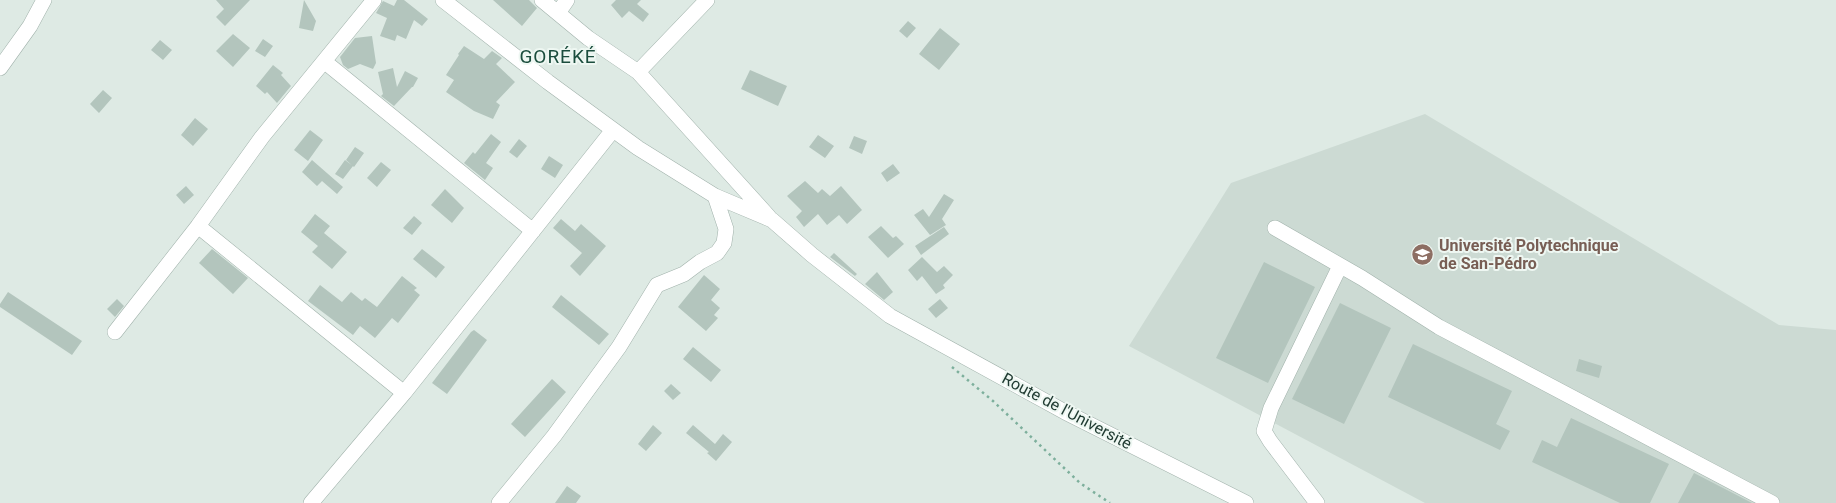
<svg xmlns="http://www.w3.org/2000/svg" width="1836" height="503" font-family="Roboto,sans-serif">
	<rect width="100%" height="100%" fill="#deeae4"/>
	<path fill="#ccdad3" d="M1425,114l354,211 57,5v173h-411l-296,-157 102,-163z"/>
	<path fill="#b3c5bd" d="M216,0h34l-25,26 -9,-9 8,-8z
		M304,0l12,21 -3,10 -14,-3z
		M397,0h7l24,19 -6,7 -8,-6 -8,19 -9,-4 -2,6 -15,-5 7,-18 -11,-5 7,-12 11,5z
		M493,0h36l8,8 -15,18z
		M616,0h25l-4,4 12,10 -6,8 -14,-11 -7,7 -11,-13z
		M908,21l8,7 -9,10 -8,-7z
		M940,28l20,16 -21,26 -20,-16z
		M233,34l17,14 -17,19 -17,-16z
		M372,36l4,27 -3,6 -13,-5 -12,5 -5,-4 -3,-8 15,-19z
		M263,39l10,7 -8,11 -10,-6z
		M160,40l12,10 -9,10 -12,-10z
		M464,46l20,13 8,-8 10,7 -6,6 19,18 -19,20 4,3 -7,14 -19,-8 -28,-19 8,-12 -8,-5 13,-20 -1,-1z
		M273,65l10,8 -2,2 10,11 -14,17 -10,-11 -2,2 -9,-8z
		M393,68l4,19 8,-16 13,7 -5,9h-1l-18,19 -13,-10 2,-2 -5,-22z
		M750,70l37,16 -9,20 -37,-17z
		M103,90l9,8 -13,15 -9,-9z
		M195,118l13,11 -15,17 -12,-11z
		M310,130l13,10 -15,21 -14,-11z
		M491,134l10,8 -15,21 7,5 -8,12 -21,-17 9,-11 2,2z
		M818,135l16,11 -9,12 -16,-11z
		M854,136l13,5 -5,13 -13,-6z
		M519,139l8,7 -10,12 -8,-6z
		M355,147l9,6 -10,14 -8,-7z
		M549,156l14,9 -8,13 -14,-9z
		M312,160l31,27 -6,7 -15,-13 -5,5 -15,-14z
		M345,160l8,6 -10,13 -8,-5z
		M381,162l10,8 -14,17 -10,-9z
		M893,164l7,9 -13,9 -6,-9z
		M805,181l13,12 4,-4 8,7 11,-10 21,24 -15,14 -8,-9 -12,10 -9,-11 -14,13 -8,-10 6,-6 -15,-15z
		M186,186l8,9 -10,9 -8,-9z
		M445,189l19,19 -12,15 -21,-18z
		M944,194l10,6 -12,19 4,6 -16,10 -16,-20 9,-6 6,8z
		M315,214l15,12 -6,7 23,19 -15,17 -20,-17 6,-6 -17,-14z
		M414,216l8,7 -10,12 -9,-7z
		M561,219l14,12 6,-7 25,22 -26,30 -10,-10 12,-13 -29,-25z
		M881,226l12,12 3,-2 8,8 -16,14 -20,-21z
		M944,227l5,7 -28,21 -6,-9z
		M212,249l36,29 -15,16 -34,-31z
		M422,249l23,18 -9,11 -23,-19z
		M834,253l23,21 -2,2 -25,-19z
		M922,257l15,15 7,-6 9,9 -10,10 2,3 -9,6 -14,-18 -5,5 -9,-11z
		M1264,262l51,25 -47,96 -52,-25z
		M877,272l16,20 -9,8 -19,-16z
		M704,275l16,14 -9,11 9,8 -6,7 4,3 -12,13 -28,-24z
		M402,276l15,12 -3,2 6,5 -22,28 -6,-5 -17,20 -15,-12 -7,9 -45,-34 12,-16 22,17 9,-10 11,9 3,-3 12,9z
		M8,292l74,49 -10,14 -72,-48v-3z
		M561,295l48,39 -10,11 -47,-38z
		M117,299l7,7 -9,11 -8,-8z
		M940,299l8,9 -12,10 -8,-9z
		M1340,303l51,25 -47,96 -52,-25z
		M474,330l13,10 -40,54 -15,-11 39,-51z
		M1413,344l99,47 -16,33 14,7 -10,19 -112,-53z
		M693,347l28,23 -10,12 -28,-23z
		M1579,359l23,7 -3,12 -23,-7z
		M552,379l14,13 -41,45 -14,-13z
		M671,384l10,9 -8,7 -9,-9z
		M1571,418l98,46 -19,39h-30l-88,-41 10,-22 15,7z
		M653,425l9,8 -16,18 -8,-7z
		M693,425l22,19 8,-10 9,8 -16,19 -9,-8 2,-1 -23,-19z
		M1694,473l31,16 27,14h-74z
		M567,486l14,10 -5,7h-21z"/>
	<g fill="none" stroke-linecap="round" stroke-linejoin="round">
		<defs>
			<path id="minor" d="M443,0l105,82 90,66 77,48 57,24 40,35 78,61 175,96 181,91
				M542,0l46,38 50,34 131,145
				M558,13l9,-13
				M325,62l208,169
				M0,68l30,-42 14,-26
				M638,72l69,-72
				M198,226l206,167
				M1275,228l87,50 77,49 333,176
				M115,332l83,-106 64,-89 112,-137
				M311,503l93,-110 209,-263
				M499,503l55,-67 65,-89 38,-62 27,-11 16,-12 17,-9 7,-10 2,-14 -11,-33
				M1317,503l-47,-62 -6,-10 7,-23 69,-142"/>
		</defs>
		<use href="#minor" stroke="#a1b2ab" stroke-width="16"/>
		<path stroke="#7daf9c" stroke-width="2.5" stroke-dasharray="2.5 4" stroke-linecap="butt" d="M952,367l41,34 87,82 30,20"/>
		<use href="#minor" stroke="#fff" stroke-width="15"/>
	</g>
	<defs>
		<symbol id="university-disc" viewBox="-11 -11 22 22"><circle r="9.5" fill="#8d6e63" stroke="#eef7f2"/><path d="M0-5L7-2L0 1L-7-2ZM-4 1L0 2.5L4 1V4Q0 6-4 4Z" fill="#fff"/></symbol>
	</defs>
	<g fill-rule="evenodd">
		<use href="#university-disc" x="1410" y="242" width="25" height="25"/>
	</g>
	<g text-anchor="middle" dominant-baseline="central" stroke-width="4" stroke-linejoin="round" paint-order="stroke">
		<g font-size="16" font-weight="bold" fill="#785e54" stroke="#eef7f2" text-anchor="start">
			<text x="1439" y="245">Université Polytechnique<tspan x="1439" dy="18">de San-Pédro</tspan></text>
		</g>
		<g font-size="16" fill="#1f3a31" stroke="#eef7f2">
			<text transform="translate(1067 411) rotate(28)">Route de l'Université</text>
		</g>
		<g font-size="19" letter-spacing="1" fill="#1b4d3d" stroke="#eef7f2">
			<text x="558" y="56">GORÉKÉ</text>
		</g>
	</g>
</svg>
